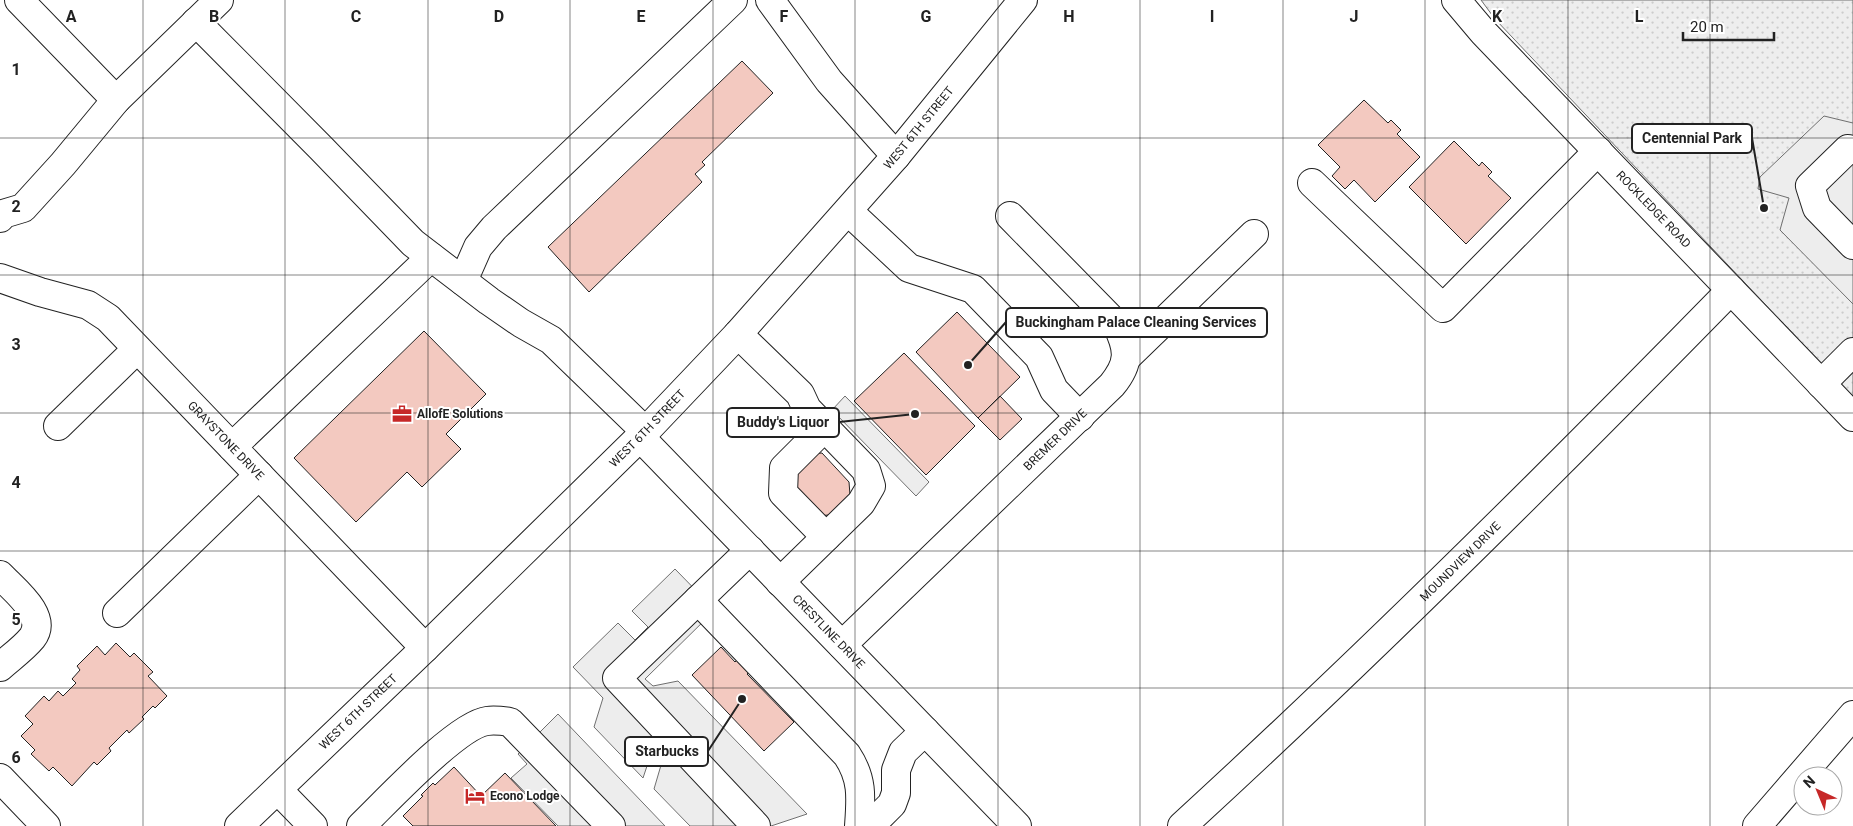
<svg xmlns="http://www.w3.org/2000/svg" width="1853" height="826" font-family="Roboto,sans-serif">
	<defs>
		<pattern id="grass-dots" width="8" height="8" patternUnits="userSpaceOnUse" patternTransform="scale(1.25)"><rect width="8" height="8" fill="#eee"/><path d="M2 2h.1M6 6h.1" fill="none" stroke="#ccc" stroke-width="1.8" stroke-linecap="round"/></pattern>
	</defs>
	<rect width="100%" height="100%" fill="#fff"/>
	<path fill="url(#grass-dots)" stroke="#6f6f6f" d="M1481,0h372v397l-358,-378z"/>
	<path fill="#ededed" stroke="#6f6f6f" d="M1824,116l29,7v181l-73,-74 9,-32 -31,-9 2,-12z
		M845,396l84,86 -13,14 -84,-86z
		M675,569l40,41 -70,69 8,7 25,-5 129,133 -36,12h-81l-36,-37 10,-34 -10,-10 -11,33 -49,-51 9,-29 -30,-31 45,-44 17,17 13,-13 -16,-16z
		M558,714l107,112h-107l-47,-48 16,-14 -9,-10z"/>
	<path fill="#f3c9c0" stroke="#222" d="M742,61l31,32 -71,69 3,3 -10,9 7,8 -113,110 -41,-45z
		M1364,100l24,23 3,-3 10,10 -4,4 23,23 -45,45 -21,-22 -9,9 -13,-13 8,-9 -22,-22z
		M1454,141l25,25 3,-4 10,10 -4,4 23,22 -45,46 -57,-57z
		M957,312l63,65 -42,41 -62,-66z
		M424,331l62,63 -40,40 15,15 -39,38 -15,-15 -51,50 -62,-64z
		M904,353l71,73 -49,49 -72,-74z
		M1000,396l22,23 -22,21 -22,-22z
		M822,453l27,29 1,13 -21,20 -13,1 -29,-28 21,-34z
		M116,643l14,14 4,-4 19,19 -5,4 19,20 -12,12 -2,-2 -11,11 2,2 -15,14 -2,-3 -18,18 2,3 -14,14 -3,-3 -22,24 -19,-19 -4,4 -18,-17 4,-4 -14,-14 12,-12 -8,-8 19,-20 5,5 9,-10 5,5 13,-13 -4,-4 8,-9 -3,-4 20,-20 8,9z
		M721,647l14,15 5,-5 12,13 -5,4 47,48 -30,29 -72,-76z
		M454,767l27,29 24,-23 51,53h-143l-10,-10 20,-20 -2,-1 12,-12 2,2z"/>
	<g fill="none" stroke-linecap="round" stroke-linejoin="round">
		<defs>
			<g id="minor">
				<path d="M19,0l97,100"/>
				<path d="M770,0l59,81 67,75"/>
				<path id="s1" d="M1456,0l27,32 370,385"/>
				<path d="M196,22l125,126 92,95 76,58 32,22 30,17 94,91"/>
				<path d="M1853,150l-5,-1 -38,37 7,22 36,37"/>
				<path d="M1312,183l131,125 155,-157"/>
				<path d="M848,211l61,57 64,21 66,68 15,33 26,27"/>
				<path d="M0,218l3,-4 20,-6 40,-44 53,-64 103,-100"/>
				<path id="s2" d="M0,278l40,14 48,13 20,13 317,330"/>
				<path d="M463,281l15,-34 16,-19 239,-228"/>
				<path d="M738,334l62,60 7,15 59,61 5,16 -10,17 -81,79"/>
				<path d="M1127,357l127,-123"/>
				<path d="M1821,384l32,-32"/>
				<path d="M58,426l79,-77"/>
				<path d="M825,427l-41,41 -1,25 43,44"/>
				<path id="s3" d="M640,437l377,389"/>
				<path d="M232,447l199,-190"/>
				<path d="M750,550l-133,128 139,148"/>
				<path d="M0,575c14,15 49,41 32,63 -9,11 -22,20 -32,29"/>
				<path d="M698,600l149,155c16,24 14,43 12,71"/>
				<path d="M117,613l142,-138"/>
				<path id="s4" d="M842,645l270,-260c18,-22 17,-35 5,-60l-107,-109"/>
				<path d="M0,778l46,48"/>
				<path d="M278,790l35,36"/>
				<path d="M361,826c25,-24 96,-101 126,-105 7,-1 16,0 23,1l101,104"/>
				<path d="M870,826l22,-22 4,-11v-23l7,-18 22,-21"/>
				<path id="s5" d="M1182,826c189,-173 370,-353 549,-536"/>
				<path d="M1757,826l96,-111"/>
			</g>
			<g id="major">
				<path id="s6" d="M239,826l186,-178 215,-211 98,-103 158,-178 127,-156"/>
			</g>
		</defs>
		<use href="#minor" stroke="#222" stroke-width="30"/>
		<use href="#major" stroke="#222" stroke-width="30"/>
		<use href="#minor" stroke="#fff" stroke-width="28"/>
		<use href="#major" stroke="#fff" stroke-width="28"/>
	</g>
	<path fill="none" stroke="#222" stroke-width="1" stroke-opacity="0.55" d="M143,0v826M285,0v826M428,0v826M570,0v826M713,0v826M855,0v826M998,0v826M1140,0v826M1283,0v826M1425,0v826M1568,0v826M1710,0v826M0,138h1853M0,275h1853M0,413h1853M0,551h1853M0,688h1853"/>
	<defs>
		<symbol id="office-bare" viewBox="-9 -9 18 18"><path d="M-6-3h4V-5.5h4V-3h4V5H-6ZM-1-4.5V-3h2v-1.5ZM-6 0V1H6V0Z" fill="#c62828" stroke="#fff" stroke-width="2.5" paint-order="stroke"/></symbol>
		<symbol id="hotel-bare" viewBox="-9 -9 18 18"><path d="M-6-4.5h1.5V1H6V5H4.5V3h-9V5H-6ZM-4 0a1.8 1.8 0 1 1 3.6 0ZM.5 0V-2.5h3Q6-2.5 6 0Z" fill="#c62828" stroke="#fff" stroke-width="2.5" paint-order="stroke"/></symbol>
	</defs>
	<g fill-rule="evenodd">
		<use href="#office-bare" x="388" y="400" width="28" height="28"/>
		<use href="#hotel-bare" x="461" y="782" width="28" height="28"/>
	</g>
	<g text-anchor="middle" dominant-baseline="central" stroke-width="4" stroke-linejoin="round" paint-order="stroke">
		<g font-size="12" fill="#222" stroke="#fff">
			<text stroke="none"><textPath href="#s6" startOffset="975">WEST 6TH STREET</textPath></text>
			<text stroke="none"><textPath href="#s1" startOffset="288">ROCKLEDGE ROAD</textPath></text>
			<text stroke="none"><textPath href="#s6" startOffset="570">WEST 6TH STREET</textPath></text>
			<text stroke="none"><textPath href="#s4" startOffset="296">BREMER DRIVE</textPath></text>
			<text stroke="none"><textPath href="#s2" startOffset="286">GRAYSTONE DRIVE</textPath></text>
			<text stroke="none"><textPath href="#s5" startOffset="384">MOUNDVIEW DRIVE</textPath></text>
			<text stroke="none"><textPath href="#s3" startOffset="271">CRESTLINE DRIVE</textPath></text>
			<text stroke="none"><textPath href="#s6" startOffset="165">WEST 6TH STREET</textPath></text>
		</g>
		<g font-size="12" font-weight="bold" fill="#222" stroke="#fff" text-anchor="start">
			<text x="417" y="414">AllofE Solutions</text>
			<text x="490" y="796">Econo Lodge</text>
		</g>
	</g>
	<g font-size="16" text-anchor="middle" font-weight="bold" fill="#222" stroke="#fff" stroke-width="4" stroke-linejoin="round" paint-order="stroke">
		<text x="71" y="22">A</text>
		<text x="214" y="22">B</text>
		<text x="356" y="22">C</text>
		<text x="499" y="22">D</text>
		<text x="641" y="22">E</text>
		<text x="784" y="22">F</text>
		<text x="926" y="22">G</text>
		<text x="1069" y="22">H</text>
		<text x="1212" y="22">I</text>
		<text x="1354" y="22">J</text>
		<text x="1497" y="22">K</text>
		<text x="1639" y="22">L</text>
		<text x="16" y="75">1</text>
		<text x="16" y="212">2</text>
		<text x="16" y="350">3</text>
		<text x="16" y="488">4</text>
		<text x="16" y="625">5</text>
		<text x="16" y="763">6</text>
	</g>
	<path fill="none" stroke="#222" stroke-width="2" d="M1764 208L1752 138M968 365L1006 322M915 414L839 422M742 699L708 751"/>
	<g fill="#222" stroke="#fff" stroke-width="2">
		<circle cx="1764" cy="208" r="5"/>
		<circle cx="968" cy="365" r="5"/>
		<circle cx="915" cy="414" r="5"/>
		<circle cx="742" cy="699" r="5"/>
	</g>
	<g fill="#fff" stroke="#222" stroke-width="2">
		<rect x="1632" y="124" width="120" height="29" rx="5"/>
		<rect x="1006" y="308" width="261" height="29" rx="5"/>
		<rect x="727" y="408" width="112" height="29" rx="5"/>
		<rect x="625" y="737" width="83" height="29" rx="5"/>
	</g>
	<g font-size="14" text-anchor="middle" font-weight="bold" fill="#222">
		<text x="1692" y="143">Centennial Park</text>
		<text x="1136" y="327">Buckingham Palace Cleaning Services</text>
		<text x="783" y="427">Buddy's Liquor</text>
		<text x="667" y="756">Starbucks</text>
	</g>
	<g transform="translate(1818 791) rotate(316)"><circle r="24" fill="#ffffff" stroke="#a7a7a7"/>
	<path d="M0-4L9 19L0 12L-9 19Z" fill="#c62828"/>
	<text y="-8" font-size="14" font-weight="bold" text-anchor="middle" fill="#222222">N</text>
	</g>
	<path d="M1683 32v8h91v-8" fill="none" stroke="#222222" stroke-width="2.5"/>
	<text x="1690" y="32" font-size="15" fill="#222222" stroke="#ffffff" stroke-width="4" paint-order="stroke">20 m</text>
</svg>
